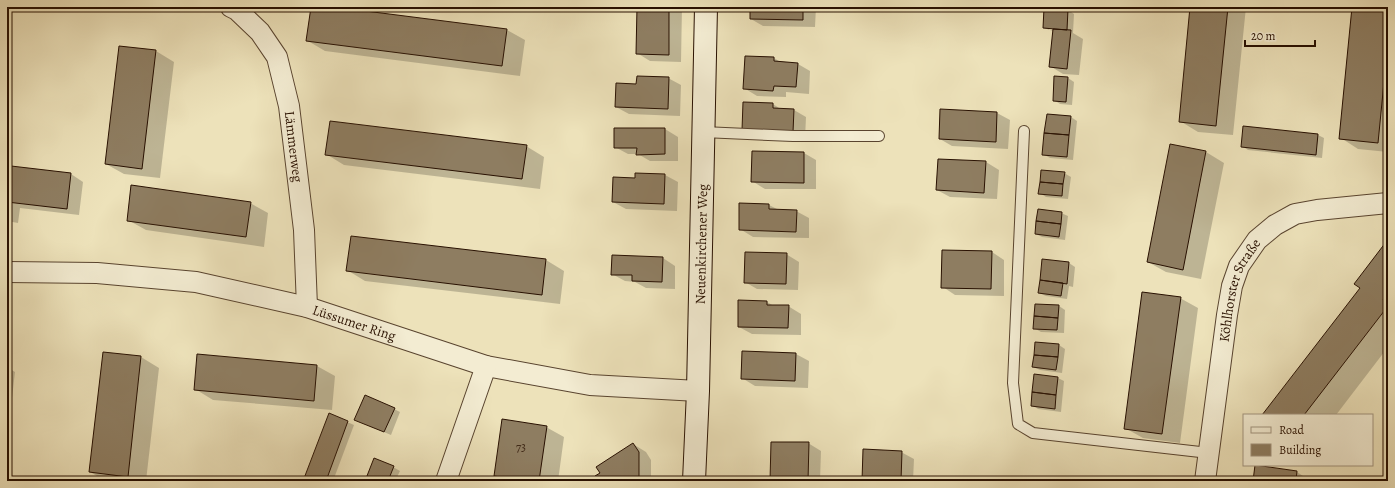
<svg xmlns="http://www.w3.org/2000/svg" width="1395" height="488" font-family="Alegreya,serif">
	<rect width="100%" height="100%" fill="#ede2ba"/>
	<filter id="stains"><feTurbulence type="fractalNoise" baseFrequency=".005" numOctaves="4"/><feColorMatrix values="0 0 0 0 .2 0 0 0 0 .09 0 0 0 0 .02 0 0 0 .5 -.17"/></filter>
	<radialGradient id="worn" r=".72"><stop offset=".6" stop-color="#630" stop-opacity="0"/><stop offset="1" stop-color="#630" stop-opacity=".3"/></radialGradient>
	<path fill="#0003" fill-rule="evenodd" d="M312,7h14l181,23 18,10 -5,36 -195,-25 -17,-10z
		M638,7h44l-1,55 -31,-1 -13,-8z
		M751,7h65l-1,20 -52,-1 -12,-7z
		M1191,7h55l-13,128 -35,-3 -18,-11z
		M1353,7h35v145l-30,-3 -17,-11z
		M1045,9l23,1 6,4 -1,19 10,6 -4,36 -16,-1 -13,-8 3,-35 -9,-3zM1049,28h5v2h-5z
		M120,47l36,4 18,11 -14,116 -36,-4 -18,-10z
		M746,57l28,1 8,5 16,1 12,7 -1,23 -23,-2v5l-29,-1 -13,-8z
		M668,78l13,7 -1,31 -51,-2 -13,-7 21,-22z
		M1068,78l6,4 -2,23 -12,-1 -6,-4z
		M773,104l9,6h12l12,7 -1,22 -50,-2z
		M997,113l13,7 -2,29 -56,-3 -12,-7z
		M1071,117l6,4 -4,39 -23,-2 -7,-4z
		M665,129l13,8v24h-28l-12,-7h-10l-13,-7z
		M1318,135l6,3 -2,20 -74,-8 -6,-4z
		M1171,145l35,7 18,11 -23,116 -35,-7 -18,-10z
		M526,146l18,11 -4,32 -196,-24 -18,-11z
		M804,153l12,7v29h-51l-13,-8z
		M986,162l13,8 -2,29 -47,-2 -13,-7z
		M1064,173l7,4 -3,22 -22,-2 -6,-4z
		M71,174l12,8 -4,33 -59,-7 -2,15 -11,-2v-40z
		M665,175l13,7 -1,29 -51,-2 -13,-7 23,-23z
		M250,203l18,10 -4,34 -118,-17 -18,-10z
		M769,205l10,5 17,1 13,7v20l-56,-1 -13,-8z
		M1061,213l7,3 -3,24 -23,-3 -6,-3z
		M1388,244v103l-52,68h-73l98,-127z
		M992,252l12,8v36l-49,-1 -12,-8z
		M786,254l13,8 -1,28 -41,-1 -12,-7z
		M663,258l12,8v23l-29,-1 -11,-6 -10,-1 -13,-7z
		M546,260l18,11 -4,33 -195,-23 -18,-11z
		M1043,260l26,3 6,4 -2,20 -4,-1 -2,13 -21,-3 -7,-3z
		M1180,298l18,10 -18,135 -37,-5 -18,-10z
		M739,301l28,1 7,4h14l13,8v21l-49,-1 -13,-7z
		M1036,305l23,1 6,4 -1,23 -23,-1 -7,-4z
		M1059,345l6,4 -3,24 -22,-3 -7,-3z
		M104,353l37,4 18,11 -13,113h-40l-16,-9z
		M796,354l13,7 -1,27 -53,-2 -13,-8z
		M198,355l119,11 18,10 -3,34 -119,-10 -18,-11z
		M7,367l8,5 -8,69z
		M1035,375l23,3 6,3 -3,31 -23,-3 -6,-4z
		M394,409l6,3 -9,23 -29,-12z
		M329,414l25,11 -21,56h-29z
		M546,427l18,10 -6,44h-54l-9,-5z
		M808,443l13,8 -1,30h-49z
		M633,444l13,8 5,8v21h-51z
		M901,452l13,7 -1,22h-50z
		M1256,466l41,6 6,4v5h-49z
		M393,467l7,4 -5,10h-29z"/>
	<path fill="#8e7d61" stroke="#281001" d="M311,7h23l173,22 -5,37 -196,-25z
		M637,7h32v48l-33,-1z
		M750,7h53v13l-53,-1z
		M1190,7h38l-12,119 -37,-4z
		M1352,7h36v34l-10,102 -39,-4z
		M1044,8l24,1 -1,21 -24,-2z
		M1053,29l18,1 -4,39 -18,-2z
		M119,46l37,4 -14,119 -37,-5z
		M745,56l29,1v4l24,2 -2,24 -22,-1 -1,5 -30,-2z
		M637,76l32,1 -1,32 -53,-2 1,-24 20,1z
		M1054,76l14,1 -2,25 -13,-1z
		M743,102l30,1v5l21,1 -1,23 -51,-2z
		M940,109l57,3 -1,30 -57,-3z
		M1047,114l24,2 -2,19 -25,-2z
		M330,121l197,24 -5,34 -197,-24z
		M1243,126l75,8 -2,21 -75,-8z
		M614,128h51v26l-29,1 1,-7h-23z
		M1044,133l25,2 -2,22 -25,-2z
		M1170,144l36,7 -23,119 -36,-8z
		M752,151l52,1v31l-53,-1z
		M938,159l48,2 -2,32 -48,-3z
		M11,166l60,7 -4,36 -60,-7z
		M1041,170l24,2 -2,12 -23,-2z
		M635,173l30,1 -1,30 -52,-2 1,-25 22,1z
		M7,180h2l-2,23z
		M1040,182l23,2 -1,12 -24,-2z
		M131,185l120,17 -5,35 -119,-16z
		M739,203l30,1v5l28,1 -1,22 -57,-2z
		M1038,209l24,3 -1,12 -25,-3z
		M1036,221l25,3 -2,13 -24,-3z
		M351,236l195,23 -4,36 -196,-24z
		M1386,242l2,1v50l-5,7 5,3v3l-84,109h-42l98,-127 -6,-4z
		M942,250l50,1 -1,38 -50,-1z
		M745,252l42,1 -1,31 -42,-1z
		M612,255l51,2 -1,25 -30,-1v-6h-21z
		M1042,259l27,3 -2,22 -27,-4z
		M1040,280l23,3 -2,13 -23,-3z
		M1142,292l39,5 -19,137 -38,-5z
		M738,300l29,1v4h22l-1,23 -50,-1z
		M1035,304l24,1 -1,13 -24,-2z
		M1034,316l24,2 -1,12 -24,-1z
		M1035,342l24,2 -1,13 -24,-2z
		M742,351l54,2 -1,28 -54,-2z
		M103,352l38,4 -13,121 -39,-5z
		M197,354l120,11 -3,36 -120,-11z
		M1034,355l24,2 -2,13 -24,-3z
		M1034,374l24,3 -2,18 -24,-3z
		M1032,392l24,3 -1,14 -24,-3z
		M365,395l30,13 -11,24 -30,-12z
		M329,413l19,8 -22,60h-23z
		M502,419l45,7 -8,55h-13l-32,-5z
		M771,442h38l-1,39h-38z
		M633,443l6,9v29h-40l-4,-5 5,-3 -4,-6z
		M863,449l39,2 -1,30h-39z
		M374,458l20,8 -6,15h-23z
		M1255,465l42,6 -1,10h-43z"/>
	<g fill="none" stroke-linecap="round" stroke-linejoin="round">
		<defs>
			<path id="lane" d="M1024,131l-11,252 5,41 15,9 176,20
				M703,132l90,4h86"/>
			<g id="street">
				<path id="s1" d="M231,7l6,3 23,22 17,25 12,49 15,124 3,77"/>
				<path id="s2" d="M7,272l90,1 99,9 111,25 179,59 104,19 108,6"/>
				<path d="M446,481l40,-115"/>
				<path id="s3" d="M1205,481l22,-166 5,-29 7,-20 18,-26 18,-15 20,-11 22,-4 71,-7"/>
			</g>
			<g id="secondary">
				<path id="s4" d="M694,481l4,-90 8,-384"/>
			</g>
		</defs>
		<use href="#lane" stroke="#59442f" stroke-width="12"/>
		<use href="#street" stroke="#59442f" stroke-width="22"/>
		<use href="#secondary" stroke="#281001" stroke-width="24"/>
		<use href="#lane" stroke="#f3ecd2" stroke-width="10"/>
		<use href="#street" stroke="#f3ecd2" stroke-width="20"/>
		<use href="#secondary" stroke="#f3ecd2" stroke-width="22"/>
	</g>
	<g text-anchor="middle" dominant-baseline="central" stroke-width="3.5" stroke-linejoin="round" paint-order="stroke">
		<g font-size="12" fill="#422b19">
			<text x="521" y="447">73</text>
		</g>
		<g font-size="14" fill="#281001" stroke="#f3ecd2">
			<text stroke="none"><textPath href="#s1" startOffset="160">Lämmerweg</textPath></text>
			<text stroke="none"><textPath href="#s4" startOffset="237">Neuenkirchener Weg</textPath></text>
			<text stroke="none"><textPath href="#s3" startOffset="195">Köhlhorster Straße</textPath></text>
			<text stroke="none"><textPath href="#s2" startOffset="353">Lüssumer Ring</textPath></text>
		</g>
	</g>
	<rect width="1395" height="488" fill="none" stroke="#ede2ba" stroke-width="24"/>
	<rect x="8" y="8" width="1379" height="472" fill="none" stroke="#281001" stroke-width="2"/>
	<rect x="12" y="12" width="1371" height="464" fill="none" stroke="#281001"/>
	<rect x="1243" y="414" width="130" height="52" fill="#f3ecd2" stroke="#a2947e"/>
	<rect x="1251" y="427" width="20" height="6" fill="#f3ecd2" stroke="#a2947e"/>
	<text x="1279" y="434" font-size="12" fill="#281001">Road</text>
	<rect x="1251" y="444" width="20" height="12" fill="#8e7d61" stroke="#a2947e"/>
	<text x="1279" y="454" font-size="12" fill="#281001">Building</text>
	<path d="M1245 40v6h70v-6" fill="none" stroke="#281001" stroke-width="2"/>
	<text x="1251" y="40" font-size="12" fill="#281001" stroke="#f3ecd2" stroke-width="3" paint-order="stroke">20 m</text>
	<rect width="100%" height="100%" filter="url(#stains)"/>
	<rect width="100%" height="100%" fill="url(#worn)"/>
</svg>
